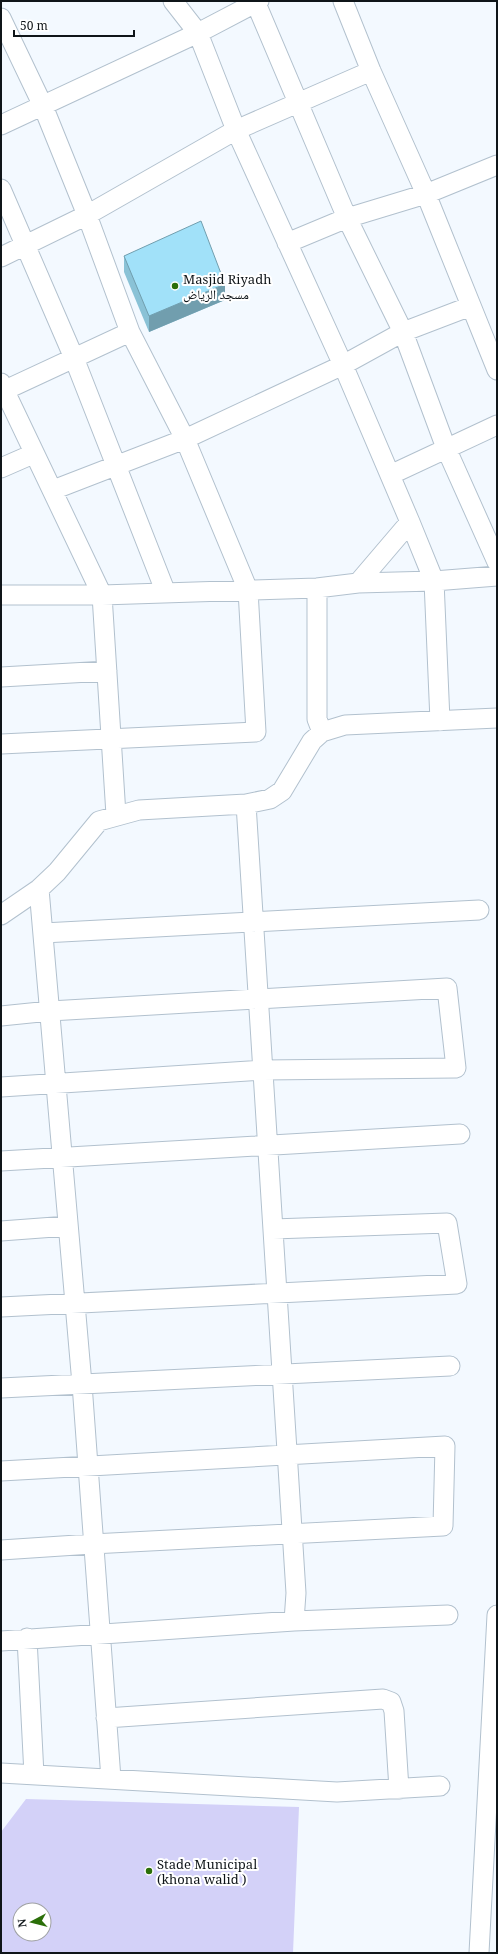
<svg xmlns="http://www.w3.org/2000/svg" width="498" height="1954" font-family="'Noto Serif','Noto Naskh Arabic',serif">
	<rect width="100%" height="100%" fill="#f3f9ff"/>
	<path fill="#d3d1f8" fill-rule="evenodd" d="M26,1799l273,8 -6,146h-292v-121zM20,1910h24v24h-24z"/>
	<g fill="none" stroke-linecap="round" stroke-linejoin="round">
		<defs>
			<path id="street" d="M173,1l25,32 38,97 107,235 67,157 24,59 6,140
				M255,1l92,217 56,114 43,116 51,114
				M343,1l28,70 55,123 71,176
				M1,18l42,88 44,109 43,117 55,107 63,151 8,142 -255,12
				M1,125l197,-92 61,-32
				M1,189l73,169 92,235
				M287,243l60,-25 79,-24 71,-29
				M1,257l86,-42 149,-85 135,-59
				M1,383l101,212 14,220
				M1,392l129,-60
				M1,468l32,-14
				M390,475l107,-50
				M53,490l132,-51 158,-74 60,-33 68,-26
				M358,583l52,-61
				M317,588v131l5,13
				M1,595h101l215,-7 41,-5 76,-2 63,-5
				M1,677l106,-6
				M246,804l50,789 -2,28
				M39,889l43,495 29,395
				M1,915l38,-26 18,-17 42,-51 40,-11 107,-6 24,-5 12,-8 30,-50 10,-9 23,-7 152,-7
				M43,933l436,-23
				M1,1016l49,-5 397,-23 9,80 -193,2 -262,17
				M1,1161l459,-27
				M1,1231l67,-5
				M1,1307l456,-23 -10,-61 -174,6
				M1,1388l449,-22
				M1,1471l444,-25 -2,80 -351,18 -91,6
				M27,1638l7,137
				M1,1641l293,-20 154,-6
				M106,1718l277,-19 8,3 3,9 5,78
				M1,1773l336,19 103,-6
				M479,1953l18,-338"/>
		</defs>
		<use href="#street" stroke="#b2c1ce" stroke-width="21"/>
		<use href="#street" stroke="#fff" stroke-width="19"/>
	</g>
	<path fill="#8ac2d6" d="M124,256l101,44 -76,32 -25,-60z"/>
	<path fill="#719eae" d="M225,284v16l-76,32v-16z"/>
	<path fill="#a1e1f9" stroke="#719eae" d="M201,221l24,63 -76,32 -25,-60z"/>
	<g fill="#2b6f09" stroke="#fff" stroke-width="1.5">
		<circle cx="175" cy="286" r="4"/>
		<circle cx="149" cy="1871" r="4"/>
	</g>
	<g text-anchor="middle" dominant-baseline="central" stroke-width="4" stroke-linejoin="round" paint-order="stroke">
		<g font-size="13" fill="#0f1519" stroke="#fff" text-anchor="start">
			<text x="183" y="279">Masjid Riyadh<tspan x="183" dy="15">مسجد الرياض</tspan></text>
			<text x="157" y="1864">Stade Municipal<tspan x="157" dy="15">(khona walid )</tspan></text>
		</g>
	</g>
	<rect width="498" height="1954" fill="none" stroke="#0f1519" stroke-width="4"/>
	<g transform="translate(32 1922) rotate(263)"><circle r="19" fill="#ffffff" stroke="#9fa1a3"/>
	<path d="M0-3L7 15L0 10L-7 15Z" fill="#2b6f09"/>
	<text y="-6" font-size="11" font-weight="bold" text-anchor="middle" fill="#0f1519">N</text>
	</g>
	<path d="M14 30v6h120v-6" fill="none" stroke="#0f1519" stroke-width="2"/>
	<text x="20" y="30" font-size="12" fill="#0f1519" stroke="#ffffff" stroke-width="3" paint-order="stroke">50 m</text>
</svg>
